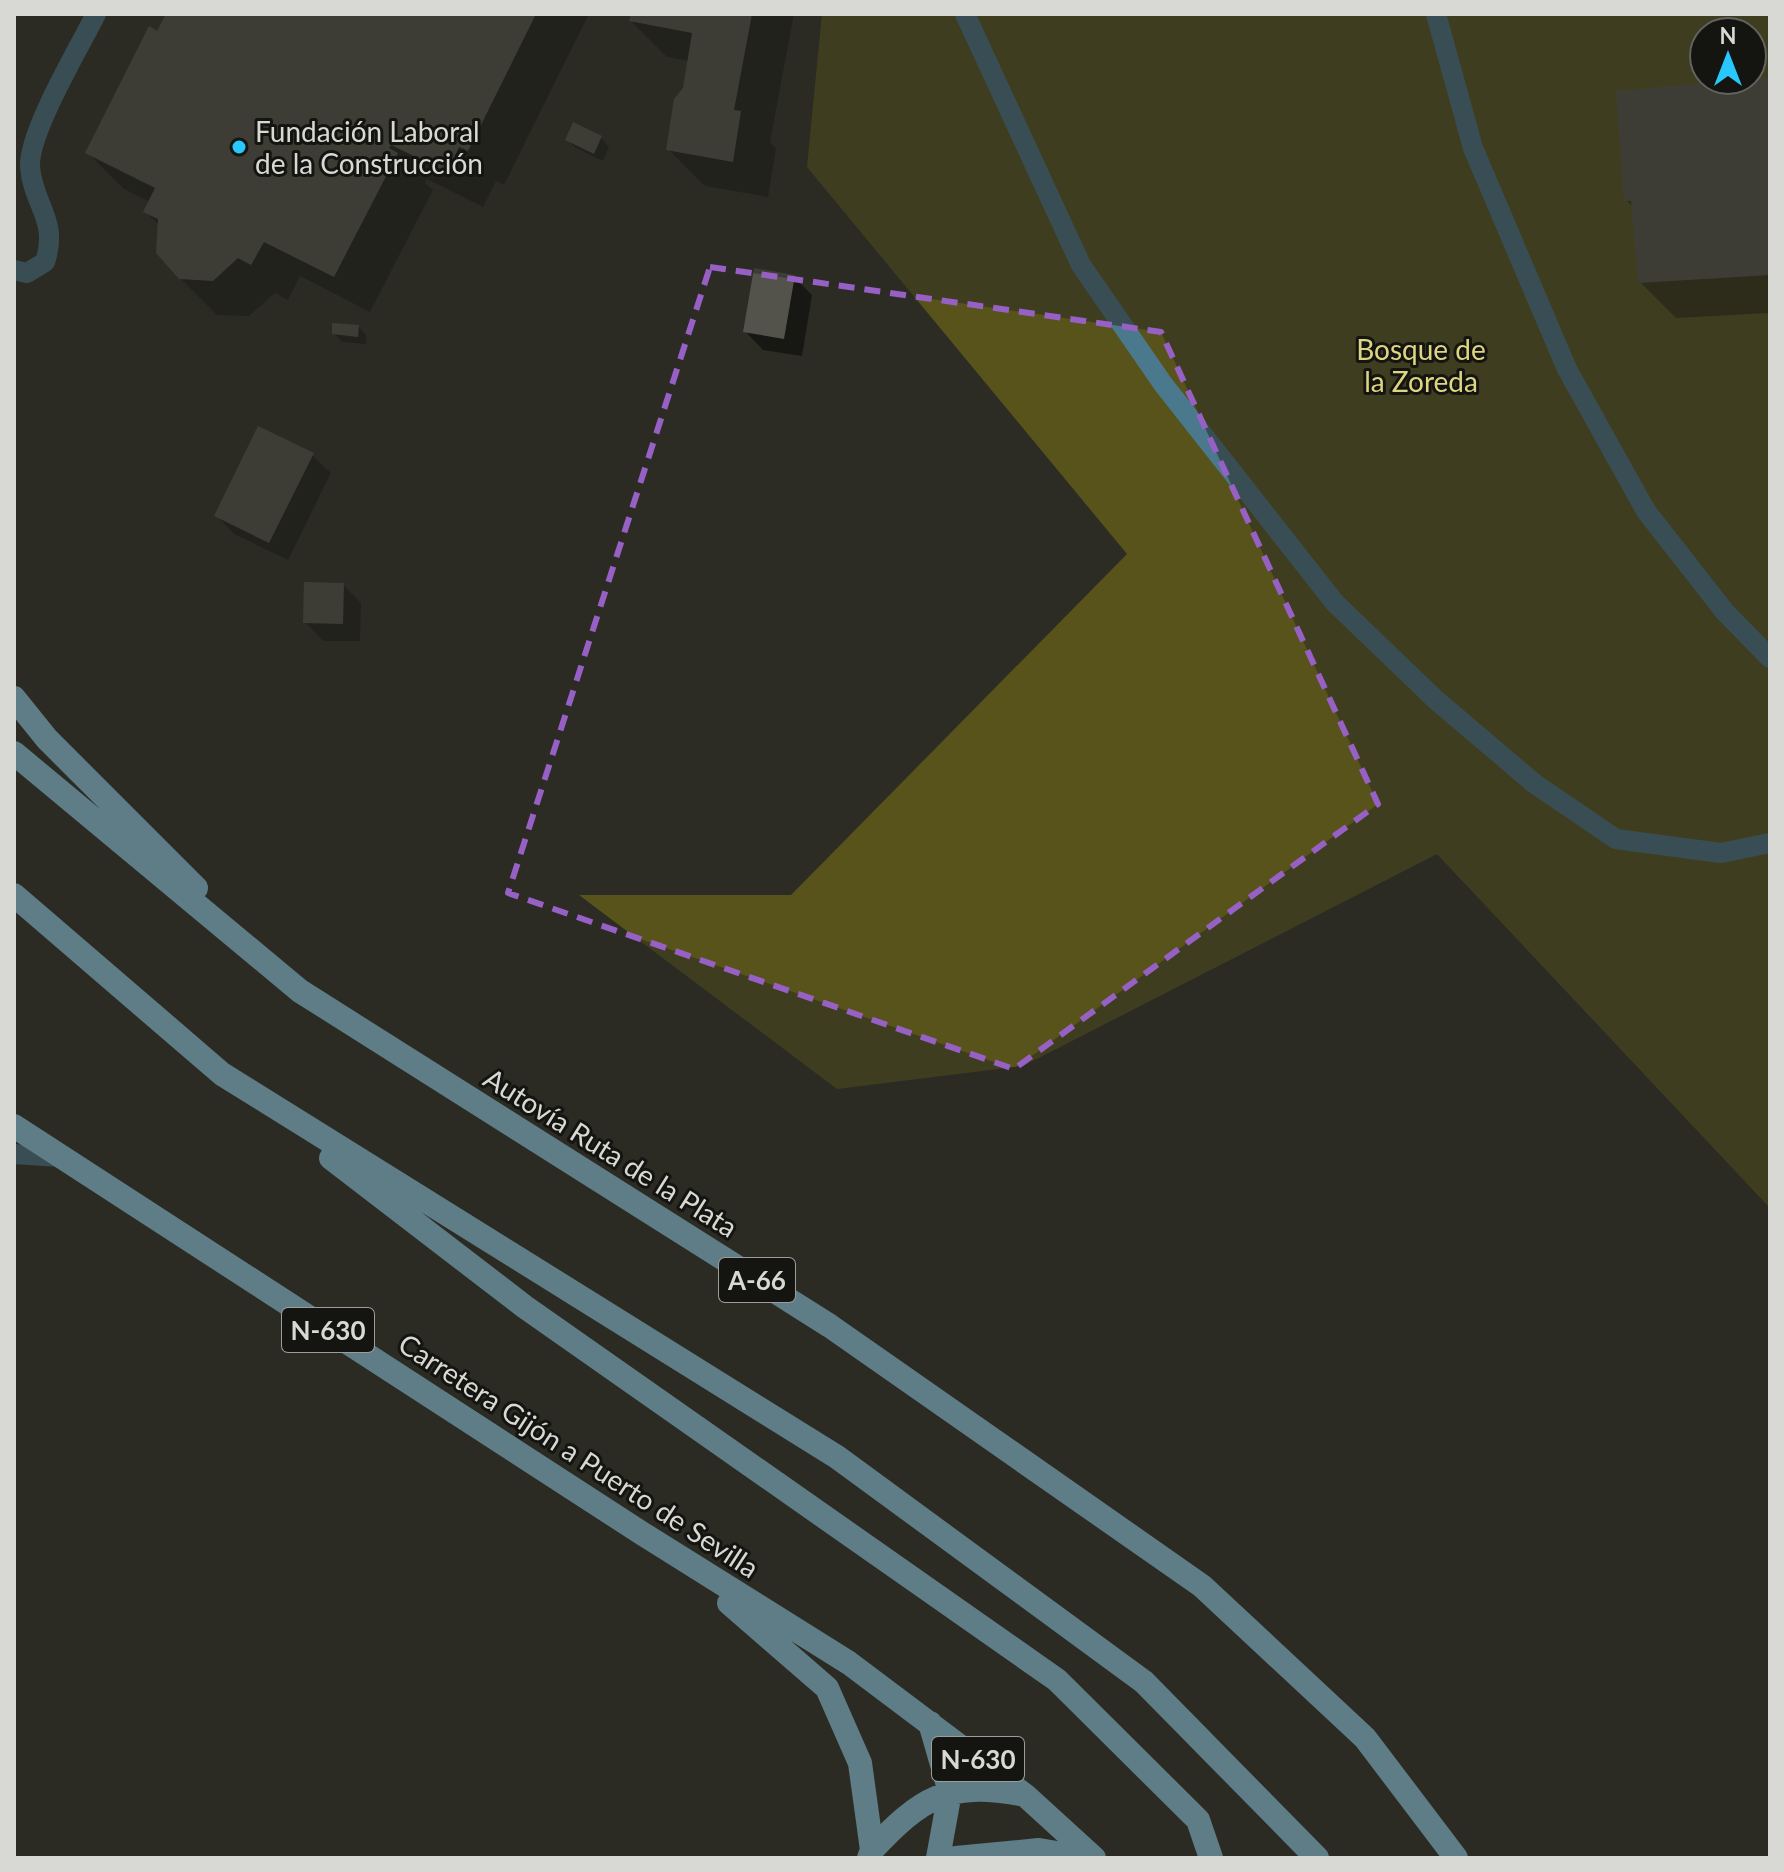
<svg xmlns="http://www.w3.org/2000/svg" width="1784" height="1872" font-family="Lato,sans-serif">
	<rect width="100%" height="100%" fill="#2c2c25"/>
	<path fill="#58531b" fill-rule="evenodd" d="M822,14h948v1194l-333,-354 -414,212 -186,23 -258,-194h212l336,-341 -320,-387zM1704,32h48v48h-48z"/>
	<path fill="#0007" d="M168,14h421l-85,171 -8,-4 -13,26 -56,-28 -2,4 8,7 -63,122 -70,-36 -12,24 -13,-7 -26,23 -32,-1 -37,-37 -20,-52 -14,-14 4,-10 -26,-13 -36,-36z
		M632,14h162l-24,128 6,7 -8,48 -63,-11 -36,-36 21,-89 -23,-4 -36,-36z
		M1770,79v234l-94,5 -36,-36 -6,-74 -8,-8z
		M601,138l8,9 -6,14 -27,-13 -9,-8z
		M794,277l18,18 -10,61 -39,-6 -18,-19z
		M358,326l8,9v9l-24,-2 -8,-9z
		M312,455l19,18 -43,87 -54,-26 -18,-19z
		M343,585l18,18 -1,38h-37l-18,-19z"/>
	<path fill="#53534b" d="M166,14h370l-68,137 -9,-4 -12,25 -56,-27 -2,3 9,5 -64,124 -70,-35 -13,23 -13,-7 -25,23 -34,-2 -23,-26 2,-34 -15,-7 12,-24 -70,-35 64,-127 8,5z
		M631,14h121l-18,96 7,1 -8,51 -67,-12 8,-51 9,-11 9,-55 -63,-12z
		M1770,77v198l-132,8 -7,-82h-7l-8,-110z
		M573,122l29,14 -8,18 -29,-14z
		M754,268l41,7 -11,64 -41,-7z
		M332,323l27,2 -1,12 -26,-3z
		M258,426l56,27 -45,90 -55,-27z
		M304,582l40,1 -1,41 -40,-1z"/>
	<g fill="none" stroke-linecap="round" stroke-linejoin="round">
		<path stroke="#4a798e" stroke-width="20" d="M965,14l116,251 82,119 172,219 101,97 99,84 81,55 105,14 49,-10
			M1436,14l37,134 94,221 79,142 79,101 45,46
			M14,270l13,3 18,-11c14,-42 -12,-57 -15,-95 -2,-34 49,-119 66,-153
			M14,1154l47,3"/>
		<path stroke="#9be0ff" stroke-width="24" d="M14,698l33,41 149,149
			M14,753l286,238 530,335 372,260 163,152 91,120
			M14,895l208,179 615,383 307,225 173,176
			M14,1126l629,408 206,129 177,133 68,62
			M331,1158l194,149 532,373 141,140 13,38
			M729,1603l98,85 33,75 12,87 -3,8
			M930,1723l20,69 -12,66
			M872,1850c49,-52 75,-69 148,-56
			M956,1858l83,-8 47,8"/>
	</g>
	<path d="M0 0H1784V1872H0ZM710,267l451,65 217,472 -364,265 -506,-176z" fill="#2c2c25" fill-opacity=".55" fill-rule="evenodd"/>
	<path fill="none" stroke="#9760c5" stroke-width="6" stroke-dasharray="16 10" stroke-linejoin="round" d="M710,267l451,65 217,472 -364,265 -506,-176z"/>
	<circle fill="#28c8ff" stroke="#141411" stroke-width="3" cx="239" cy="147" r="8"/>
	<g text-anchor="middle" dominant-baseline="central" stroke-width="6" stroke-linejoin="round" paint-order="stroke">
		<g fill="#141411" stroke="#9d9d9a" stroke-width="2">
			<rect x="719" y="1258" width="76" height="44" rx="6"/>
			<rect x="282" y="1308" width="92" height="44" rx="6"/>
			<rect x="932" y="1737" width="92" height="44" rx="6"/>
		</g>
		<g font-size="26" font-weight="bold" fill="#d8d8d4">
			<text x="757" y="1280">A-66</text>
			<text x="328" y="1330">N-630</text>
			<text x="978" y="1759">N-630</text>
		</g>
		<g font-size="28" fill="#d8d8d4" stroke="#141411" text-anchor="start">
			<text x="255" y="131">Fundación Laboral<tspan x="255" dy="32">de la Construcción</tspan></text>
		</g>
		<g font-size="28" fill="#ddd582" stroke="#141411">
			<text x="1421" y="349">Bosque de<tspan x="1421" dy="32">la Zoreda</tspan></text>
		</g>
		<g font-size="28" fill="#d8d8d4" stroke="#141411">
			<text transform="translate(611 1152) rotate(32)">Autovía Ruta de la Plata</text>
			<text transform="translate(579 1455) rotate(33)">Carretera Gijón a Puerto de Sevilla</text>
		</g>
	</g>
	<rect width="1784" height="1872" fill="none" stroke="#d8d8d4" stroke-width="32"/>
	<g transform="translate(1728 56)"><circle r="38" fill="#141411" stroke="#62625f" stroke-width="2"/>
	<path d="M0-6L14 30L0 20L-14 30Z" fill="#28c8ff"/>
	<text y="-12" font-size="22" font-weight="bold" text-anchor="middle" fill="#d8d8d4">N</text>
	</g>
</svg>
